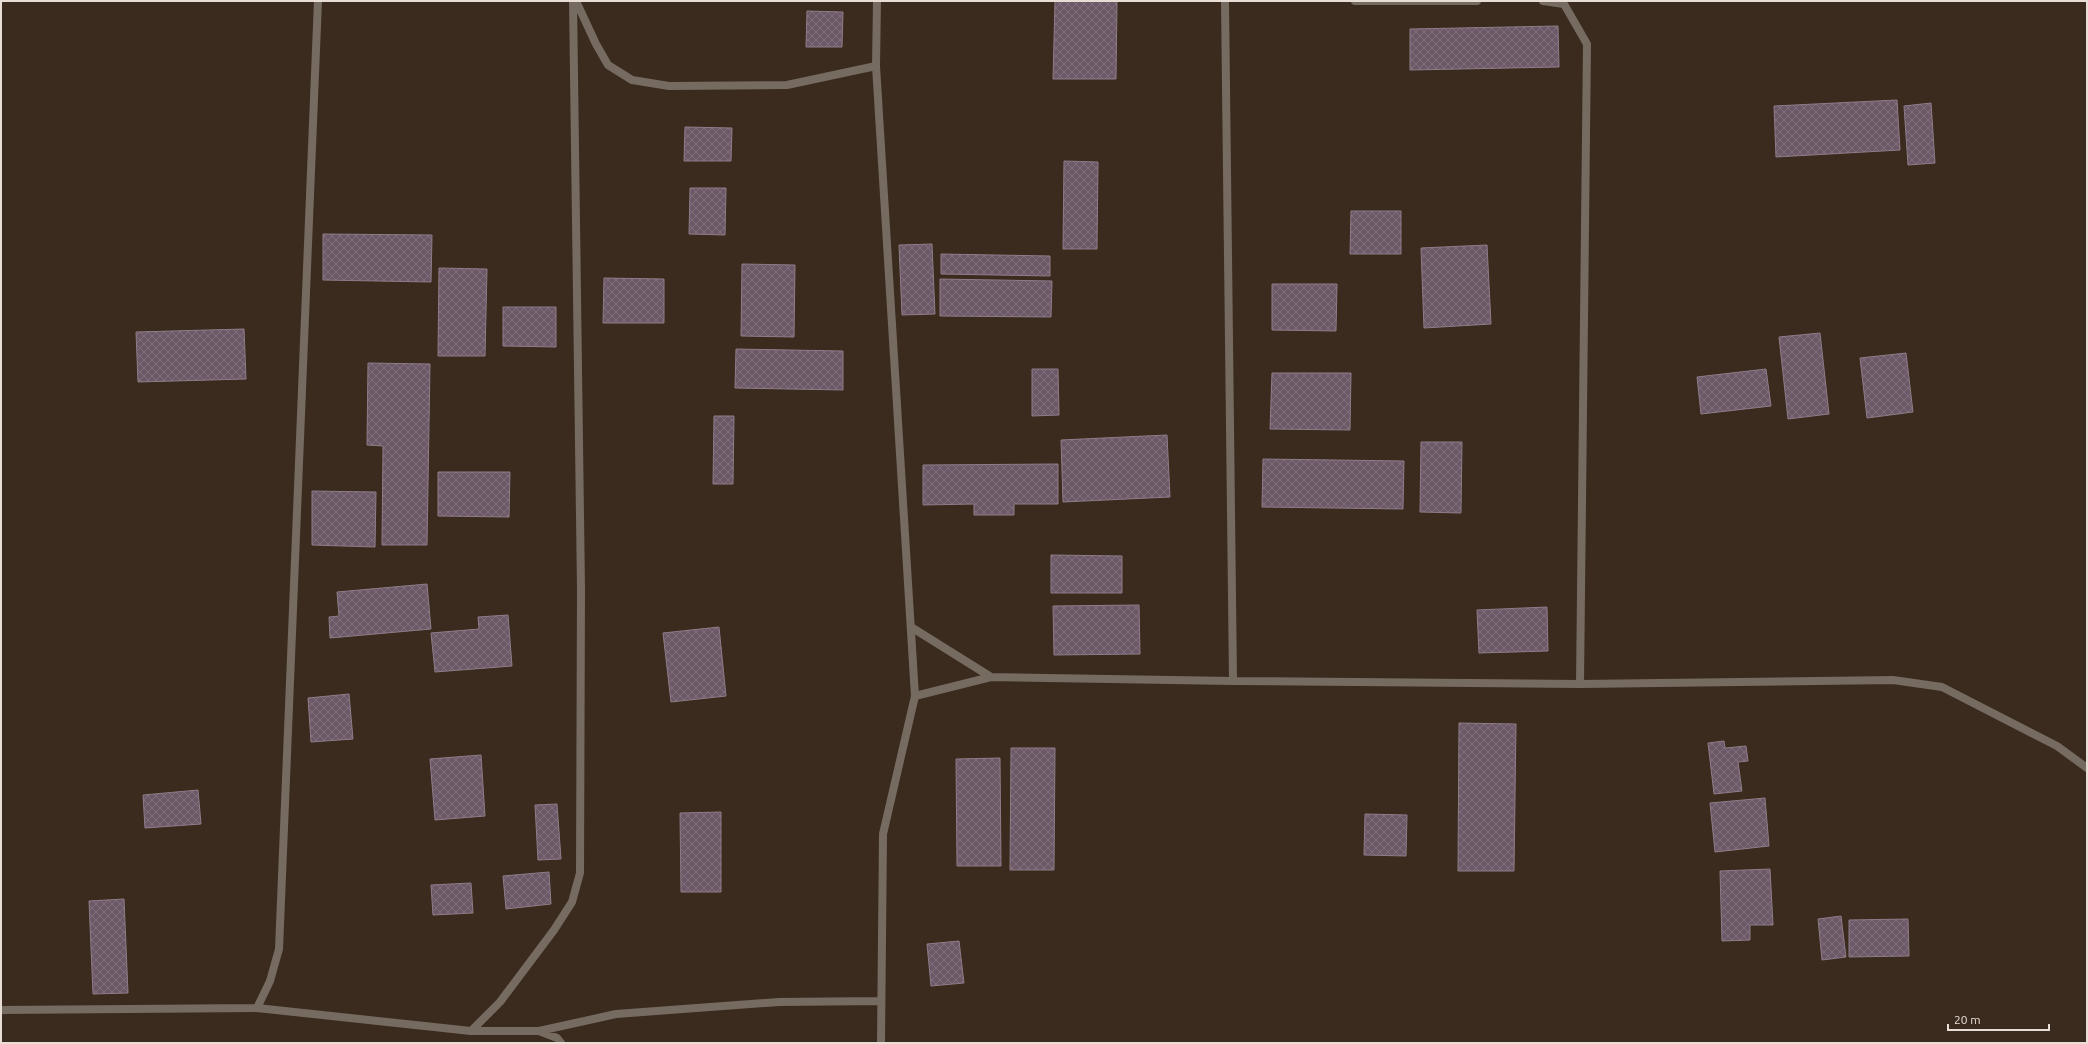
<svg xmlns="http://www.w3.org/2000/svg" width="2088" height="1044" font-family="Ubuntu,sans-serif">
	<defs>
		<pattern id="building-cross-hatch" width="8" height="8" patternUnits="userSpaceOnUse"><rect width="8" height="8" fill="#6c5967"/><path d="M0 0l8 8M0 8l8-8" fill="none" stroke="#81707c"/></pattern>
	</defs>
	<rect width="100%" height="100%" fill="#3a2b1e"/>
	<path fill="url(#building-cross-hatch)" stroke="#8f7c89" d="M1055,1h62l-1,78h-63z
		M807,11l36,1 -1,35h-36z
		M1558,26l1,41 -149,3v-41z
		M1897,100l3,50 -124,7 -2,-51z
		M1931,103l4,60 -27,2 -4,-59z
		M685,127l47,1 -1,33h-47z
		M1064,161l34,1 -1,87h-34z
		M690,188h36l-1,47 -36,-1z
		M1351,211h50v43h-51z
		M323,234l109,1 -1,47 -108,-2z
		M932,244l3,70 -33,1 -3,-70z
		M1487,245l4,79 -67,4 -3,-80z
		M941,254l109,2v20l-109,-2z
		M742,264l53,1 -1,72 -53,-1z
		M439,268l48,1 -2,87h-47z
		M604,278l60,1v44h-61z
		M940,279l112,2 -1,36 -111,-1z
		M1272,284h65l-1,47 -64,-1z
		M503,307h53v40l-53,-1z
		M244,329l2,50 -108,3 -2,-50z
		M1820,333l9,81 -41,5 -9,-82z
		M736,349l107,2v39l-108,-2z
		M1906,353l7,59 -46,6 -7,-60z
		M368,363l62,1 -3,181h-45l1,-99 -16,-1z
		M1032,369h26l1,46 -27,1z
		M1766,369l5,37 -70,8 -4,-37z
		M1272,373h79l-1,57 -80,-1z
		M714,416h20l-1,68h-20z
		M1167,435l3,62 -107,5 -2,-62z
		M1421,442h41l-1,71 -41,-1z
		M1263,459l141,2 -1,48 -141,-2z
		M1058,464v40h-44v11h-40v-11l-51,1v-40z
		M438,472h72l-1,45 -71,-1z
		M312,491l64,1 -1,55 -63,-2z
		M1051,555l71,1v37h-71z
		M427,584l4,45 -101,9 -1,-21 10,-1 -2,-24z
		M1139,605l1,49 -86,1 -1,-49z
		M1547,607l1,44 -69,2 -2,-43z
		M508,615l4,51 -77,6 -4,-39 48,-4 -1,-12z
		M719,627l7,69 -55,6 -8,-69z
		M349,694l4,45 -42,3 -3,-44z
		M1459,723l57,1 -2,147h-56z
		M1724,741l1,7 21,-2 2,15 -10,1 4,29 -28,3 -6,-51z
		M1011,748h44l-1,122h-44z
		M481,755l4,61 -50,4 -5,-61z
		M1000,758l1,108h-44l-1,-107z
		M198,790l3,34 -56,4 -2,-33z
		M1765,798l4,48 -54,6 -5,-49z
		M557,804l4,55 -23,1 -3,-55z
		M721,812v80h-40l-1,-79z
		M1365,814l42,1 -1,41 -42,-1z
		M1770,869l3,56h-23v15l-28,1 -2,-70z
		M549,872l2,32 -45,5 -3,-33z
		M471,883l2,30 -40,2 -2,-30z
		M124,899l4,94 -35,1 -4,-93z
		M1841,916l5,41 -24,3 -4,-41z
		M1908,919l1,37 -60,1v-37z
		M959,941l5,42 -33,3 -4,-42z"/>
	<g fill="none" stroke-linecap="round" stroke-linejoin="round">
		<path stroke="#766b61" stroke-width="8" d="M576,1l20,43 12,21 24,15 37,6 118,-1 89,-19
			M877,1l-1,65 39,630 -32,138 -2,209
			M1225,1l8,680
			M1355,1h122
			M1543,1l21,3 23,40 -7,640
			M911,627l80,50
			M915,696l76,-19 242,4 347,3 313,-4 49,7 115,59 30,22
			M257,1008l13,-27 9,-32 39,-948
			M1,1010l256,-2 214,23h68l77,-17 163,-12 102,-1
			M471,1031l29,-29 54,-72 18,-28 8,-29 1,-284 -8,-588
			M539,1031l18,7 4,5"/>
	</g>
	<rect width="2088" height="1044" fill="none" stroke="#e8ded6" stroke-width="4"/>
	<path d="M1948 1024v6h101v-6" fill="none" stroke="#e8ded6" stroke-width="2"/>
	<text x="1954" y="1024" font-size="12" fill="#e8ded6" stroke="#3a2b1e" stroke-width="3" paint-order="stroke">20 m</text>
</svg>
